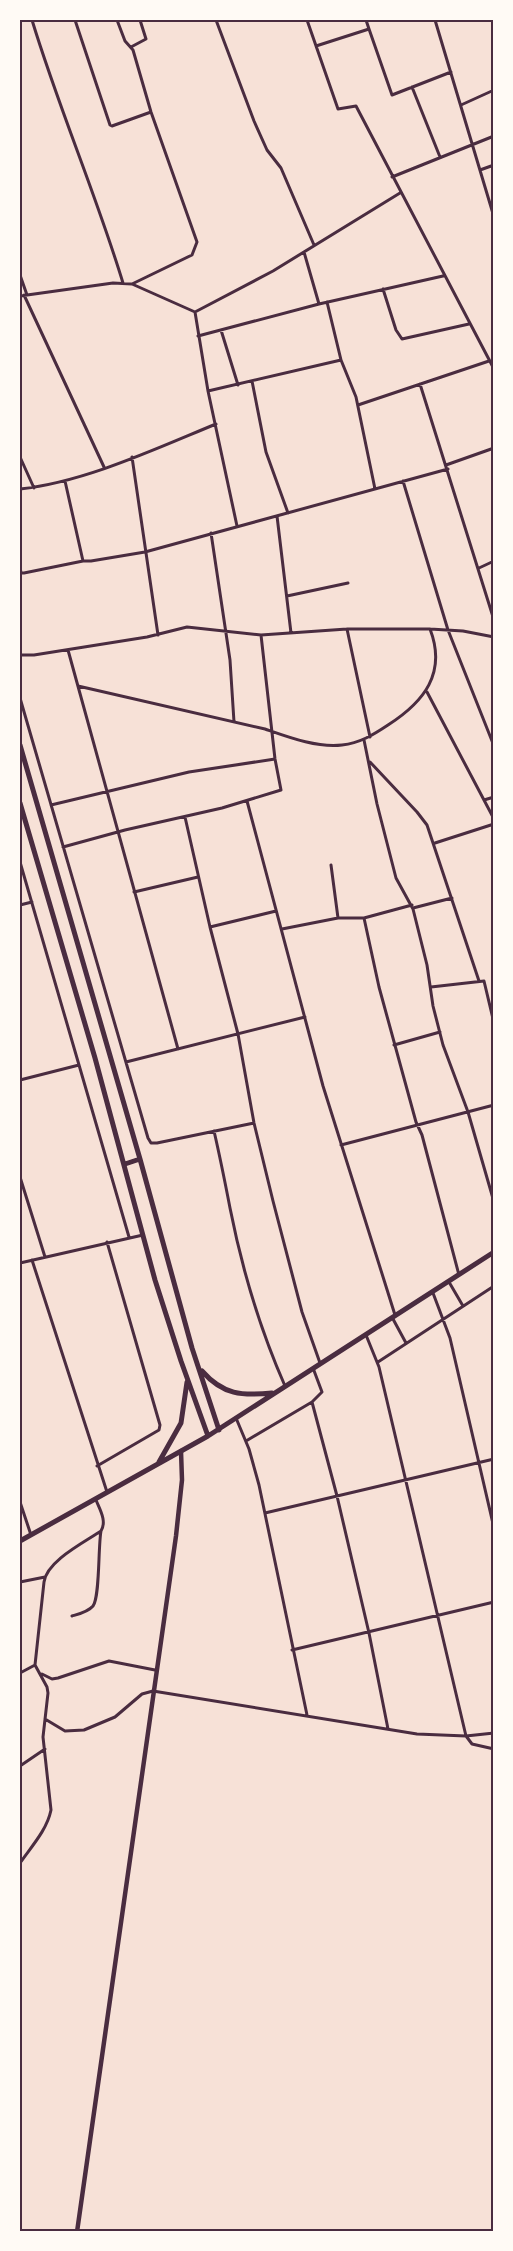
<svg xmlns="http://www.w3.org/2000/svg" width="513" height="2251" font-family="'Fira Sans',sans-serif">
	<rect width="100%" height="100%" fill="#f7e1d7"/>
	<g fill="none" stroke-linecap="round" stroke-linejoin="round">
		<path stroke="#4a2c40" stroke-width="3" d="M32,20c27,89 64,174 91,263
			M75,20l35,105 2,1 39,-14
			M117,20l8,21 8,9 18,62 46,130 -5,13 -60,29
			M216,20l38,101 13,29 14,18 33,77
			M307,20l31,89 18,-3 138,263
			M366,20l3,9
			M435,20l59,197
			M316,46l53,-17 23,66 59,-23
			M131,47l15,-8 -6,-19
			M412,87l28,70
			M461,105l33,-15
			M480,170l14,-5
			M392,177l102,-41
			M304,252l15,52 124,-28
			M20,275l7,20
			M383,289l13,41 6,9 67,-15
			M24,295l80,172
			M20,296l93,-13 19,1 63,28
			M195,312l78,-41 127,-78
			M195,312l13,79 29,135
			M221,330l17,55
			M198,336l121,-32
			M341,360l15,37 19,92
			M252,381l14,71 22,61
			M420,384l74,236
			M208,391l133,-31 -14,-58
			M358,405l131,-44
			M20,457l14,31
			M132,457l26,178
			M446,465l48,-17
			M65,481l18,80
			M403,481l45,149 46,116
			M20,489c65,-7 135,-40 196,-65
			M277,516l14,117
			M211,533l19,127 4,62
			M20,567l1,6h3l59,-12h8l54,-9 303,-83
			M479,568l15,-7
			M287,596l61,-13
			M347,629l23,108
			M68,650l110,399
			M20,655h14l113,-18 40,-10 74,8 86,-6h83l33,2 31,6
			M78,686l187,43c23,8 52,19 77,16 18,-2 31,-10 46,-20 36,-23 59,-52 42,-96
			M427,692l67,127
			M20,698l128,440 3,5h6l97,-20
			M364,740l13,64 19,74 17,31 14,56 6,41 10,39 25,67 26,90
			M370,762l47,50 10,13 52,156
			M484,800l10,-3
			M247,801l76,285 72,229
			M51,805l138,-33 86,-13
			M185,817l25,110 28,107 16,89 19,78 29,111 18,51
			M435,843l59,-19
			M63,847l62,-17 97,-22 59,-18 -6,-31 -14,-124
			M20,862l109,375
			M331,865l7,53
			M134,892l64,-15
			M20,905l12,-3
			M413,908l39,-10
			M364,918l15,69 37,135 6,13 37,140
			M210,927l66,-16
			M282,929l56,-11h26l48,-13
			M431,987l53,-6 10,42
			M394,1045l46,-13
			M126,1062l179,-45
			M20,1080l59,-15
			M214,1131c6,26 11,51 16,77 12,61 30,121 55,178
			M341,1145l153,-40
			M20,1177l25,80
			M32,1260l75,232
			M20,1263l123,-28
			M449,1282l14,24
			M433,1293l17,45 44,190
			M393,1319l13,24
			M366,1335l13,32 87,369 6,8 22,5
			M378,1362l116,-76
			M313,1368l9,24 -10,10 25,94 32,137 19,96
			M236,1418l13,31 10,36 48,230
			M246,1441l66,-39
			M97,1466l62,-36 1,-5 -53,-183
			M20,1502l11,33
			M265,1513l229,-54
			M20,1582l25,-5
			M72,1616c7,-2 16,-4 21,-10 7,-9 5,-59 8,-75
			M292,1650l202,-48
			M20,1673l15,-8 9,-83c3,-21 39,-39 57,-51 6,-10 -1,-21 -5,-31
			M42,1674l10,5 6,-1 51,-17 46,9
			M45,1719l20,12 19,-1 31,-13 27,-23 11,-3 264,43 49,2 28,-3
			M20,1766l25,-17
			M20,1863c11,-16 27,-33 31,-53l-8,-73 5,-44 -1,-6 -12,-22"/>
		<path stroke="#4a2c40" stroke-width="4.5" d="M77,2232l99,-696 6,-56 -1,-29"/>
		<path stroke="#4a2c40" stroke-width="5" d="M20,745l120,414 52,189 27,82
			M20,803l75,255 60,222 26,81 27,75
			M125,1164l15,-5
			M202,1371c21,24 40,25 70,22
			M159,1462l22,-39 6,-41
			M20,1541l188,-105 286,-184"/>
	</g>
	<rect width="513" height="2251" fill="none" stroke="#fffaf5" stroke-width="42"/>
	<rect x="21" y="21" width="471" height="2209" fill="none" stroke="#4a2c40" stroke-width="2"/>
</svg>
